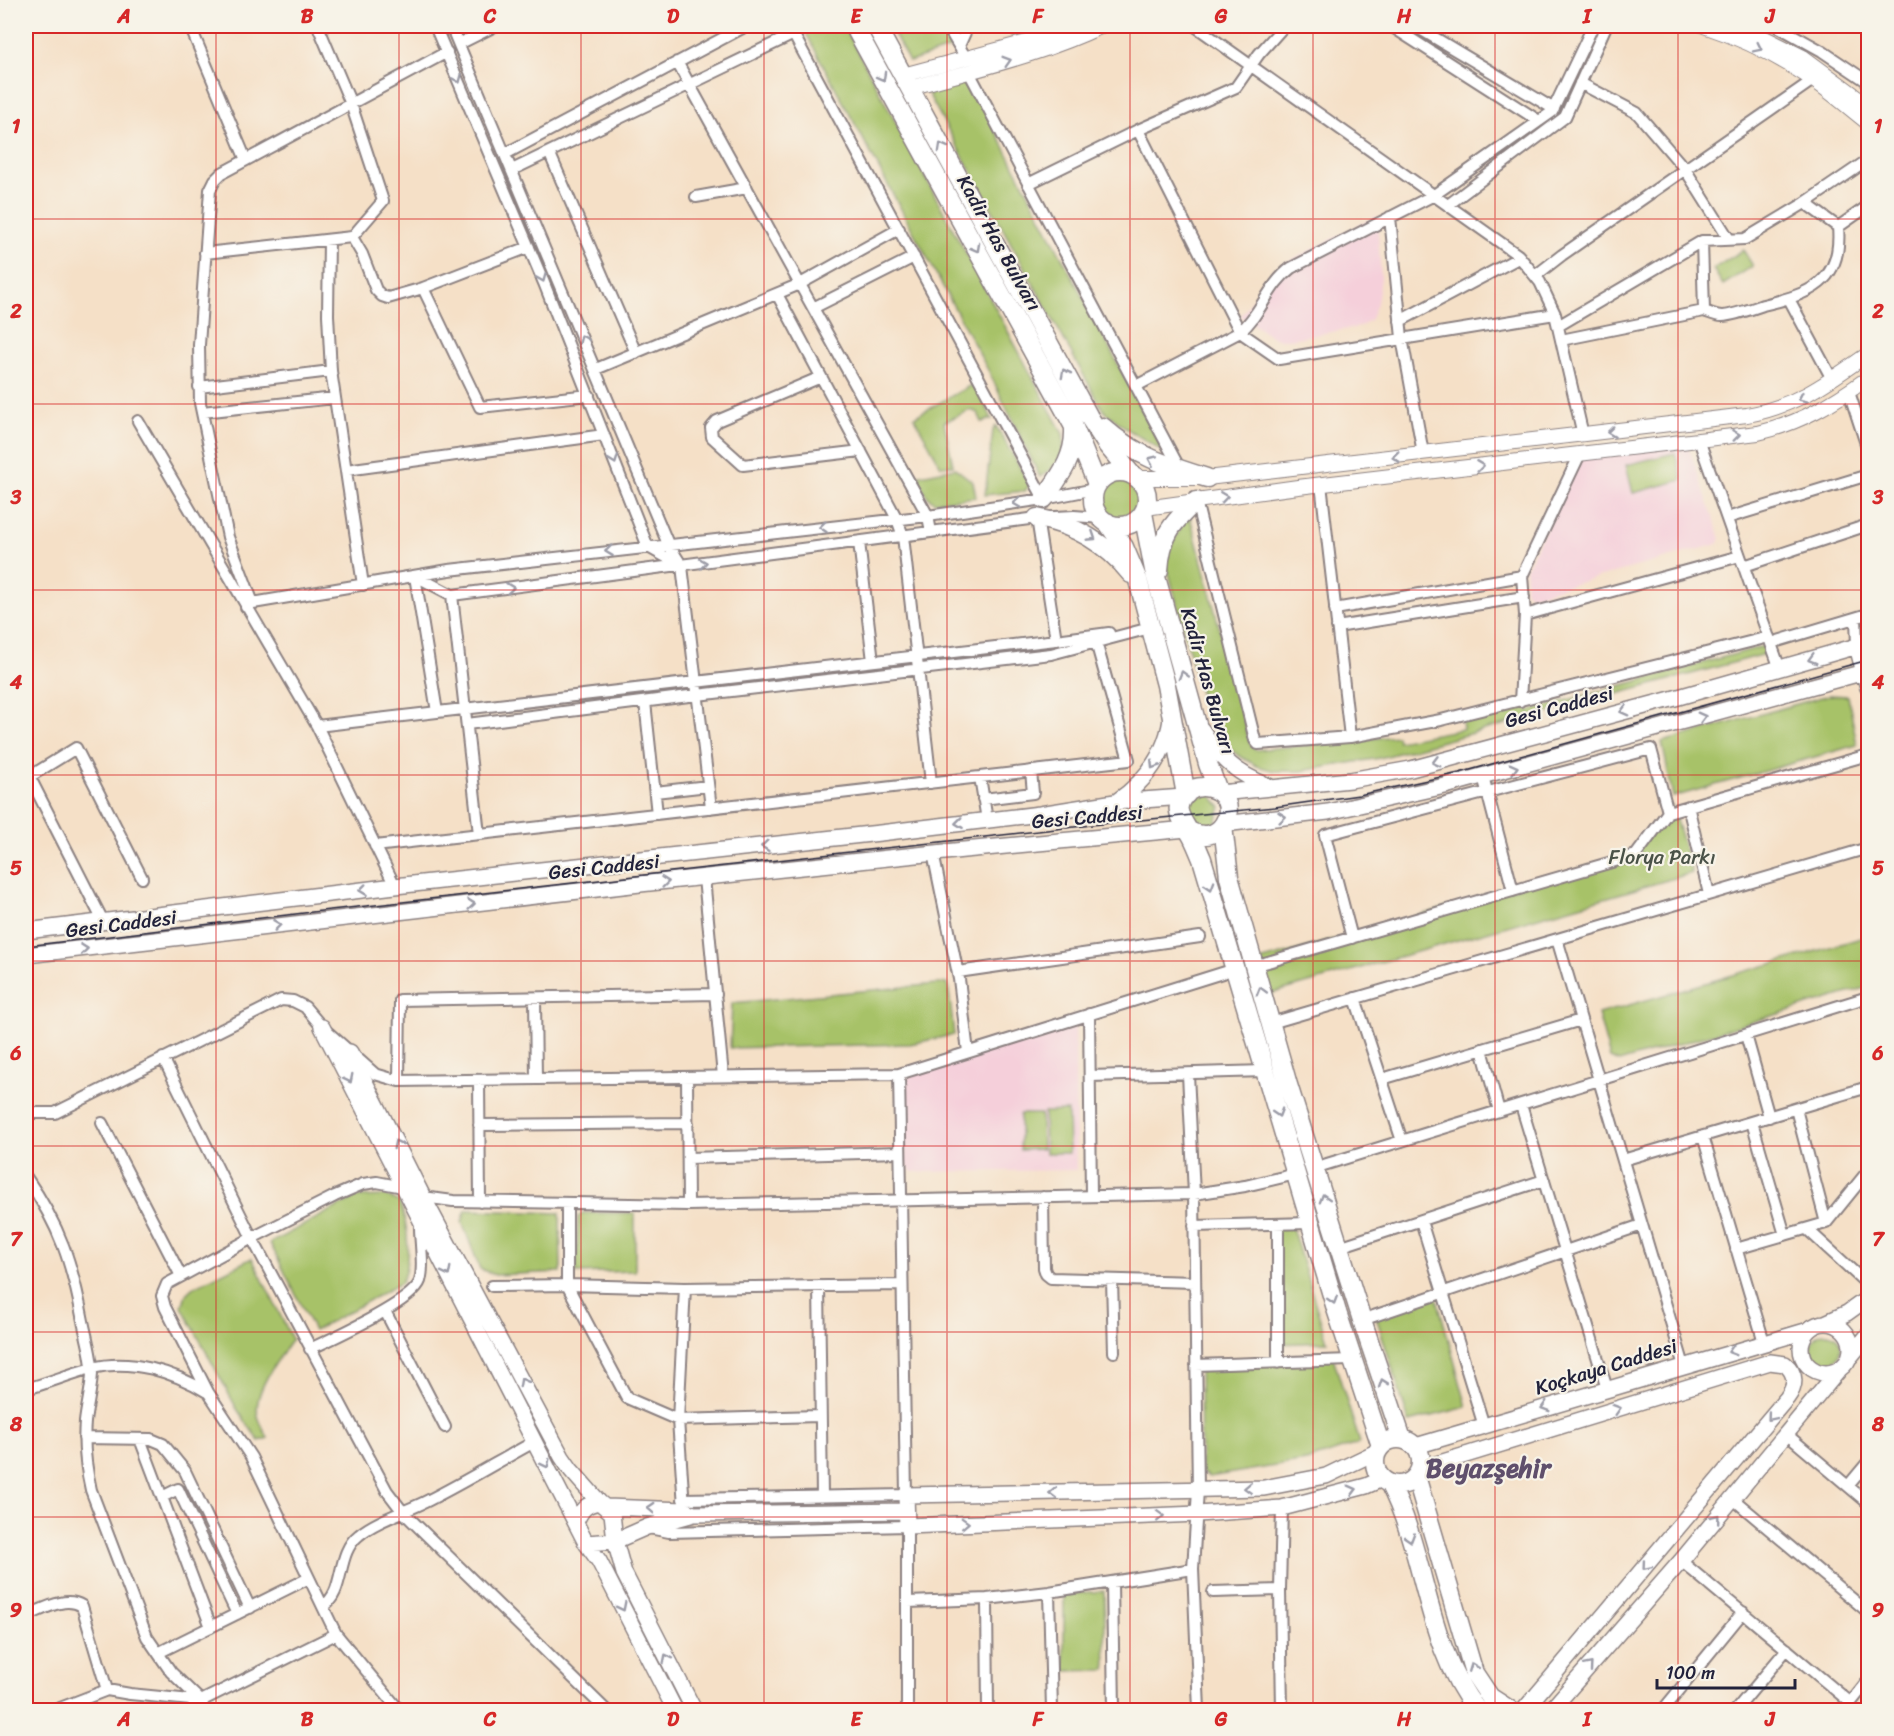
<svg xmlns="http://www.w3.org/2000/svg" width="1894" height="1736" font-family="Sriracha,sans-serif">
	<rect width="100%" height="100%" fill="#f7f3e8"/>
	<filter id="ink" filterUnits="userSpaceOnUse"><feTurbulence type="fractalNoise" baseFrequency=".0167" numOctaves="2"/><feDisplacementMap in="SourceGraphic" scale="12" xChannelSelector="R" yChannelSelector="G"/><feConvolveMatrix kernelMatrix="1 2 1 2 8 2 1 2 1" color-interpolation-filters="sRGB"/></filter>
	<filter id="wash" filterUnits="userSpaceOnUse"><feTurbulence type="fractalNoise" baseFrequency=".008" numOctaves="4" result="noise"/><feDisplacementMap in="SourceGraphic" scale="24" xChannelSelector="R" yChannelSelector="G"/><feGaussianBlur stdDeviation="1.35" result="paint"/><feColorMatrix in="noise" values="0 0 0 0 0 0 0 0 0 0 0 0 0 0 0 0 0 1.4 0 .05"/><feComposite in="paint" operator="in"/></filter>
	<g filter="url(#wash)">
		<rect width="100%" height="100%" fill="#f5e0c7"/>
		<path fill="#f5cfda" d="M1377,216l4,62 -4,25 -6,16 -11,8 -70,12h-14l-36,-23 41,-51z
			M1688,446l33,93 -3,5 -187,52 -6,-6 1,-22 56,-111z
			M1069,1021l6,4 1,145 -164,2 -7,-8 -3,-78 8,-11z"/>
		<path fill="#a7c268" stroke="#647252" stroke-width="1.5" d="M802,26h42l219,408c3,20 -6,34 -23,43l-52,-107z
			M890,26h51l10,16v6l-42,14z
			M967,76l197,376 -37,-23 -24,-19 -178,-322z
			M1743,250l10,16 -30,19 -10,-16z
			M971,385l6,2 15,32 -10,3 -4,-9 -8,-3 -26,12 9,43 -12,1 -27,-49z
			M996,426l34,59 -5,6 -40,4 8,-65z
			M1675,453l7,27 -49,13 -7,-28z
			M955,468l18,14 3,15 -42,5 -7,-6 -11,-20z
			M1100 499a20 20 0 1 1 40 0a20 20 0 1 1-40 0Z
			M1189,513l61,231 5,6 142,-14 1,5 65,-12 -1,-9 64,-15 3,6 235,-65 2,8 -386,104 -79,13h-26l-18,-5 -19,-11 -17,-13 -10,-17 -7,-17 -38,-146 1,-9z
			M1829,695l19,1 9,49 -184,52 -11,-55z
			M1210,794l11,13 -6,18 -18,3 -12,-17 7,-14z
			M1672,807l20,66 -422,121 -10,-33 376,-108z
			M1868,936v51l-249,75 -9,-4 -12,-44z
			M948,983l6,52 -44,9 -180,4 2,-45z
			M1068,1111l1,42h-24l-1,-41z
			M1020,1114h21l1,35 -22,1z
			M386,1196l13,6c10,20 12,61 2,81l-87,48 -44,-88 86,-46z
			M466,1210l94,3 1,59 -66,3 -15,-6 -18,-47z
			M583,1213h52v58l-59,2 2,-56z
			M1275,1221h15l37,121 -51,2z
			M252,1258l40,81c-13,20 -40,53 -34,77 2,8 7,15 10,22l-9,3 -22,-32 -55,-102 4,-13 6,-6z
			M1435,1291l32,116 -58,15 -35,-112z
			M1811 1348a15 15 0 1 1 30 0a15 15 0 1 1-30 0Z
			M1333,1357l27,86 -54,18 -97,16 -8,-5 -1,-111z
			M1104,1591l2,79 -42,1v-77z"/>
	</g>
	<g filter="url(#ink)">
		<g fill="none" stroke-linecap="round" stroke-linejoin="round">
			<defs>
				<path id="minor" d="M190,26l56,134
					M435,26l109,257 104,264 32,18
					M451,26l217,518 14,22 29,242
					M789,26l255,473
					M947,26l19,32
					M1028,26l3,15
					M1195,26l323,229 22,27 15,32 28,121
					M1284,26l-25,28 -23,33 -98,43 102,202 39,27 276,-45
					M1391,26l148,95
					M1415,26l139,83
					M1777,26l45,25 46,31
					M459,44l36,-18
					M959,46l9,-20
					M677,62l251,454 3,16
					M969,72l211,397
					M1580,83l57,30 48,56 44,70
					M549,152l87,201
					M505,154l241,-128
					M512,170l282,-136
					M1028,184l110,-54
					M696,197l51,-9
					M1805,203l33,24
					M1448,205l117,-88 41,-91
					M1390,217l12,121 21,115
					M352,237l10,17 14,36 6,6 6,2 35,-10 106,-41
					M329,240l-1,75 3,56 32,214
					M1702,241l2,70c6,2 13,5 18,5 13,-1 29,-7 41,-11 46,-11 80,-22 75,-78l30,-21
					M205,253l147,-16 31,-36 -32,-97 -33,-78
					M1535,276l27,-21 251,-175
					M423,288l57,119 109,-12
					M777,294l120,225 6,17 28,247
					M1789,299l43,80
					M813,308l101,-51
					M1400,321l120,-64
					M1558,326l144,-85 43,-2 60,-36 63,-43
					M1561,340l143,-29
					M596,369l204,-85 99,-55
					M821,377l-104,44 -6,7 1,9 31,28 118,-14
					M1136,386l104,-54c22,-19 28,-47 51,-64l143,-73 118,-83 41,-86
					M199,387l132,-16
					M1849,392l19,58
					M202,412l133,-14
					M138,421l179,305 78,160
					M1699,440l81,229
					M346,470l258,-35
					M1321,484l29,253
					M1196,501l59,239 3,4 92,-7 91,-17 328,-83
					M1727,518l141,-43
					M859,542l14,119
					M1744,566l124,-41
					M415,576l22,136
					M416,576l36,19 585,-77 37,-2 28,2
					M452,595l27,239
					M253,603l-25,-66 -28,-134 -1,-58 11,-155 5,-10 7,-7 225,-121
					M246,607l7,-4 196,-33 479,-54 116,-17 51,-10
					M1335,609l187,-33
					M1525,615l215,-59
					M1856,618l1,28
					M1337,627l187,-30
					M1056,640l53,-7
					M1771,643l97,-29
					M1520,701l5,-86 -3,-39 58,-122
					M645,702l12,112
					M467,724l230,-29 354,-41 99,-26
					M317,726l739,-86 -19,-122
					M26,770l77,151
					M1483,776l30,115
					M29,777l47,-29 66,130
					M980,777l7,43
					M655,792l53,-6
					M983,799l50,-6 -2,-22
					M1688,806l21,88
					M375,846l754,-86 -33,-118
					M933,853l26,126 9,73
					M704,878l19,198
					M1352,938l-27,-103 326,-86 17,63
					M1557,939l127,427
					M1254,966l382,-111 32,-43 200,-57
					M958,972l242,-35
					M535,998l1,81
					M1355,998l47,143
					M1089,1014l2,182
					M1271,1023l597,-175
					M1746,1035l23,82
					M1482,1049l17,62
					M163,1058l89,180 135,253 16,21 203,198
					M1188,1074l6,120 4,296 -5,79 6,141
					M1090,1076l175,-5
					M687,1077l1,128
					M1382,1079l199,-59
					M479,1080l1,122
					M399,1081l1,-81 316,-6
					M1521,1105l86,284
					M26,1113h29l226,-113 12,1 12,6 17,20 53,47 24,7 500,-7 336,-105
					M1752,1122l33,113
					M102,1123l79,153
					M479,1125l209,-2
					M1703,1136l61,206
					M688,1158l212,-6
					M1623,1160l245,-73
					M1314,1168l554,-171
					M26,1177c34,49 46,86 57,144 3,15 8,31 9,46 1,17 -5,37 -7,55 -2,23 1,46 6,68l56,147 24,35 30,29 4,9
					M1043,1197l1,71 2,6 5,4 144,4
					M567,1203v82l60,113 51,22 141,-4
					M1421,1221l63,205
					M1826,1223l42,-52
					M1278,1224v139
					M1194,1226l116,-3
					M1807,1229l61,56
					M1339,1247l205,-67
					M1736,1249l90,-26 -30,-114
					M1112,1280l2,72
					M492,1286l75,-1 118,3 217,-3
					M819,1286l3,210
					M385,1311l60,116
					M1362,1320l280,-95
					M310,1349c23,-11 103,-47 110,-68 5,-17 -1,-42 0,-60
					M1196,1365l156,-5
					M26,1389c22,-6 43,-15 66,-21 39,-10 82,4 115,24
					M1785,1433l83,70
					M84,1438l67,1 12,5 22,27 65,137
					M140,1439l71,188
					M1848,1486l20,-24
					M162,1497l16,-8 59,125
					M1732,1498l136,114
					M683,1499l223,-4 -7,-421
					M684,1506l-6,-86 7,-132
					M1282,1508l-2,82 2,120
					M649,1528l20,4 238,-6v184
					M1681,1561l170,142
					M1112,1582l2,128
					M1049,1592l3,118
					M1213,1592l67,-2
					M987,1599l1,111
					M908,1602l79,-3 62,-7 144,-23
					M323,1606c23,-14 12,-52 36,-71 18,-15 49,-24 70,-35 36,-18 70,-39 105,-58
					M26,1616c16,-6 39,-21 56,-10l25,84
					M158,1653l151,-75
					M55,1710l52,-20 23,4 71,7 135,-67
					M399,1710l-63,-76 -85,-177 -43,-65 -43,-85 -3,-11 5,-12 85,-46 83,-42 28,-12 14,-2 26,5 20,10 30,4 235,4 506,-11 51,-8 51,-12
					M1663,1710l80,-98
					M1736,1710l51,-61
					M1845,1710l23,-29"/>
				<path id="tertiary" d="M1704,26c39,13 76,31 109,54 19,13 37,29 55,43
					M1741,26l62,31 65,48
					M903,75l124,-33 46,-16
					M910,88c64,-18 132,-33 192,-62
					M1137,478h70l540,-63c50,-9 81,-33 121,-61
					M1145,508l153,-21 460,-54c43,-10 75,-30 110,-55"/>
				<path id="secondary" d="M1857,646l11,42
					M1202,730c16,27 37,46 67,56
					M1220,793l130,-13 61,-11 264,-71 193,-55
					M1116,802c29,-20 49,-46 55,-82
					M1224,824l104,-12 117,-26 423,-115
					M26,931l369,-45 485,-53 160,-19 75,-12 69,-5
					M26,955l614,-71 324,-34 223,-21
					M322,1027l264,516 13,18 76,149
					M350,1052l73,145 139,260 9,13 28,32
					M1801 1348a25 25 0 1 1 50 0a25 25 0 1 1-50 0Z
					M1825,1323l22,-10 21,-15
					M1850,1357l18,-22
					M1416,1446l393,-116
					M1376,1452l-50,24 -62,12 -358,7 1,31 291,-12 84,-6 84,-22 16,-7
					M1420,1469l350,-107 15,2c12,10 11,22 2,34l-263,312
					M607,1507l77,3 10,4 212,-3
					M576,1522c5,-12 10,-18 23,-20l13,11 3,28 -29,2
					M694,1710l-70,-137 -9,-32 32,-14 47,-13
					M1551,1710l130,-149 158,-191"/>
				<path id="trunk" d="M854,26l219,399 24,59
					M876,26l213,391 18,28 25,30
					M1103,427c30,28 65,39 104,51
					M1093 499a27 27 0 1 1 54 0a27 27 0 1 1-54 0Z
					M1044,499c15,-22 31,-41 30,-69
					M1143,513l11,57 54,194 10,27
					M1037,518c39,7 69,25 94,56
					M1107,522l17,25 14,33 28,105 20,110
					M1159,570c2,-34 12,-46 37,-69
					M1223,826l6,51 59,208 74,235 40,119
					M1189,831c36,19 55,-34 21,-43 -7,-2 -16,-1 -22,4 -18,15 -6,27 2,41 5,8 8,17 12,26l135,453 44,134
					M1375 1462a23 23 0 1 1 46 0a23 23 0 1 1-46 0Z
					M1416,1476l58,197 16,24 20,13
					M1389,1483c38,72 36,162 88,227"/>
			</defs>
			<use href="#minor" stroke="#8c8181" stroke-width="14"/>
			<use href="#tertiary" stroke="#8c8181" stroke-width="16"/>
			<use href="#secondary" stroke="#8c8181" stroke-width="18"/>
			<use href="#trunk" stroke="#8c8181" stroke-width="21"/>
			<use href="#minor" stroke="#fff" stroke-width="10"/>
			<use href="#tertiary" stroke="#fff" stroke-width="14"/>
			<use href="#secondary" stroke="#fff" stroke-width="15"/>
			<use href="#trunk" stroke="#fff" stroke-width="18"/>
			<path stroke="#22223b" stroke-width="1.5" d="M26,946l286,-34 798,-89 165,-16 84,-12 100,-22 409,-113"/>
		</g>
		<defs><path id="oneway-chevron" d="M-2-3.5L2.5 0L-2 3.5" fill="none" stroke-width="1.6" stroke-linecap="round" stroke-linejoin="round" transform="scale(1.5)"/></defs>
		<g stroke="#9c9ca7">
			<use href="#oneway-chevron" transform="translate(1758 48) rotate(26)"/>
			<use href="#oneway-chevron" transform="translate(1007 61) rotate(-17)"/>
			<use href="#oneway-chevron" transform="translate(882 77) rotate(61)"/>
			<use href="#oneway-chevron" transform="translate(458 79) rotate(67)"/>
			<use href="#oneway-chevron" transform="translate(942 147) rotate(-119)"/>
			<use href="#oneway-chevron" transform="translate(976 248) rotate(61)"/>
			<use href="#oneway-chevron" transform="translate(542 278) rotate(68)"/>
			<use href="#oneway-chevron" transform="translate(583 339) rotate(-113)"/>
			<use href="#oneway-chevron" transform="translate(1065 373) rotate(-118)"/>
			<use href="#oneway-chevron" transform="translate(1802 398) rotate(155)"/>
			<use href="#oneway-chevron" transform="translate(1611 432) rotate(173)"/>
			<use href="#oneway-chevron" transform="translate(1736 435) rotate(-7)"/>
			<use href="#oneway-chevron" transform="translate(1396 457) rotate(173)"/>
			<use href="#oneway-chevron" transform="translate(614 460) rotate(69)"/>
			<use href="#oneway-chevron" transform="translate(1152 460) rotate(-157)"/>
			<use href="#oneway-chevron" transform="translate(1480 466) rotate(-7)"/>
			<use href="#oneway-chevron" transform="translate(1224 497) rotate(-8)"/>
			<use href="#oneway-chevron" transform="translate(1017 503) rotate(172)"/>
			<use href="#oneway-chevron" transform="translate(823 527) rotate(174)"/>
			<use href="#oneway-chevron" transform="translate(1092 537) rotate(33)"/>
			<use href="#oneway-chevron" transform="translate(609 551) rotate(173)"/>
			<use href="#oneway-chevron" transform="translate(703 563) rotate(-8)"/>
			<use href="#oneway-chevron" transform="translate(510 588) rotate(-7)"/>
			<use href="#oneway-chevron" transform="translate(1812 659) rotate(164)"/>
			<use href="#oneway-chevron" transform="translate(1183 675) rotate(-106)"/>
			<use href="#oneway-chevron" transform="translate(1624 711) rotate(165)"/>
			<use href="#oneway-chevron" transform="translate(1702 717) rotate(-15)"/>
			<use href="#oneway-chevron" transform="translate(1436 762) rotate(165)"/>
			<use href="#oneway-chevron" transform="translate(1154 765) rotate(123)"/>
			<use href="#oneway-chevron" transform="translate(1514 768) rotate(-15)"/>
			<use href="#oneway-chevron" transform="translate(1282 817) rotate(-6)"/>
			<use href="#oneway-chevron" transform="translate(959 823) rotate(173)"/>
			<use href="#oneway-chevron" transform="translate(765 846) rotate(174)"/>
			<use href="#oneway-chevron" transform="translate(665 882) rotate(-6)"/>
			<use href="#oneway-chevron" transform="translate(1210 886) rotate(73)"/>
			<use href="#oneway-chevron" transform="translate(363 890) rotate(173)"/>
			<use href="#oneway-chevron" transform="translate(471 904) rotate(-6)"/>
			<use href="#oneway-chevron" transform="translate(277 925) rotate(-7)"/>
			<use href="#oneway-chevron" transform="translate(84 949) rotate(-6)"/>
			<use href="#oneway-chevron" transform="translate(1261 991) rotate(-106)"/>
			<use href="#oneway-chevron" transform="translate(349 1079) rotate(63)"/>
			<use href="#oneway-chevron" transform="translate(1278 1113) rotate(73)"/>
			<use href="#oneway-chevron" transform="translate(397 1144) rotate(-117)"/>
			<use href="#oneway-chevron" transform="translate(1324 1198) rotate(-107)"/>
			<use href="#oneway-chevron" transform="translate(447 1272) rotate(63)"/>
			<use href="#oneway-chevron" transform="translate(1333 1300) rotate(73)"/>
			<use href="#oneway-chevron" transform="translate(1732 1351) rotate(164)"/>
			<use href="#oneway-chevron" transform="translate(523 1382) rotate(-118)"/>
			<use href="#oneway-chevron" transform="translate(1383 1383) rotate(-109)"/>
			<use href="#oneway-chevron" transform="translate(1545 1407) rotate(163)"/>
			<use href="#oneway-chevron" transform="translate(1617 1409) rotate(-17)"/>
			<use href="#oneway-chevron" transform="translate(1771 1417) rotate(130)"/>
			<use href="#oneway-chevron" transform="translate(546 1464) rotate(63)"/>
			<use href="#oneway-chevron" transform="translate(1248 1488) rotate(178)"/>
			<use href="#oneway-chevron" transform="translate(1353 1490) rotate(-15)"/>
			<use href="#oneway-chevron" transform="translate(1053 1493) rotate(179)"/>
			<use href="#oneway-chevron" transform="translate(651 1508) rotate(-177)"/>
			<use href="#oneway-chevron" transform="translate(1160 1516) rotate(-2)"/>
			<use href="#oneway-chevron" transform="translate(1716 1518) rotate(-51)"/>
			<use href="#oneway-chevron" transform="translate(965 1523) rotate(-2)"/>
			<use href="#oneway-chevron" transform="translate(1410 1538) rotate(73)"/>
			<use href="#oneway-chevron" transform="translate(1646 1566) rotate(130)"/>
			<use href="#oneway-chevron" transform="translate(622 1607) rotate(63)"/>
			<use href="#oneway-chevron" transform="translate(667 1658) rotate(-117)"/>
			<use href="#oneway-chevron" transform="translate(1589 1666) rotate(-49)"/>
			<use href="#oneway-chevron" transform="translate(1473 1667) rotate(-111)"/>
		</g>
	</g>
	<path fill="none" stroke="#d62828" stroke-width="1.5" stroke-opacity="0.55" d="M216,26v1684M399,26v1684M581,26v1684M764,26v1684M947,26v1684M1130,26v1684M1313,26v1684M1495,26v1684M1678,26v1684M26,219h1842M26,404h1842M26,590h1842M26,775h1842M26,961h1842M26,1146h1842M26,1332h1842M26,1517h1842"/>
	<g text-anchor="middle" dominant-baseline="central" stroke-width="4.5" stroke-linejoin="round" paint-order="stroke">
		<g font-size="20" fill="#22223b" stroke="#f7f3e8">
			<text transform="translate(999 243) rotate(61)">Kadir Has Bulvarı</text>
			<text transform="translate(1208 681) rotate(74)">Kadir Has Bulvarı</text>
			<text transform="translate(1559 707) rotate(-15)">Gesi Caddesi</text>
			<text transform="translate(1087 817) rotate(-5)">Gesi Caddesi</text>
			<text transform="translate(604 867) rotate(-6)">Gesi Caddesi</text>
			<text transform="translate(121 924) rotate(-7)">Gesi Caddesi</text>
			<text transform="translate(1606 1367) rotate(-17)">Koçkaya Caddesi</text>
		</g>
		<g font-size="20" fill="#4a5248" stroke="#f7f3e8">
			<text x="1662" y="857">Florya Parkı</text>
		</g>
		<g font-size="26" font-weight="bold" fill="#5f4f6c" stroke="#f7f3e8">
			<text x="1488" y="1468">Beyazşehir</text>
		</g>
	</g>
	<rect width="1894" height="1736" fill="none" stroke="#f7f3e8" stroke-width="66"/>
	<path d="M1657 1679v9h138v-9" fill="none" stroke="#22223b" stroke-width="3"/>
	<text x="1666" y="1679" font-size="18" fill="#22223b" stroke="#f7f3e8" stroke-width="4.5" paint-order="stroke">100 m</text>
	<rect x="33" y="33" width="1828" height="1670" fill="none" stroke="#d62828" stroke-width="2"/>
	<g font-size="20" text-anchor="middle" font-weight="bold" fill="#d62828">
		<text x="124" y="23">A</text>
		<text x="307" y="23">B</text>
		<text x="490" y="23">C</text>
		<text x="673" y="23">D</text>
		<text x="856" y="23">E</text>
		<text x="1038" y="23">F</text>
		<text x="1221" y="23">G</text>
		<text x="1404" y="23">H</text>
		<text x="1587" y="23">I</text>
		<text x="1770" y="23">J</text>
		<text x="16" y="133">1</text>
		<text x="1878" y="133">1</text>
		<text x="16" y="318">2</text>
		<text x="1878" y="318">2</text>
		<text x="16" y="504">3</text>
		<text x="1878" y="504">3</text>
		<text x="16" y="689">4</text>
		<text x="1878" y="689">4</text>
		<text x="16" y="875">5</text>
		<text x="1878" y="875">5</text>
		<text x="16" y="1060">6</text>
		<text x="1878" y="1060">6</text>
		<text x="16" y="1246">7</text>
		<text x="1878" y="1246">7</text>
		<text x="16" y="1431">8</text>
		<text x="1878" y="1431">8</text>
		<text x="16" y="1617">9</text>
		<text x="1878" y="1617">9</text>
		<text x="124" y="1726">A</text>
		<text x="307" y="1726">B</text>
		<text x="490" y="1726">C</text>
		<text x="673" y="1726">D</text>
		<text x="856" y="1726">E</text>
		<text x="1038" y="1726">F</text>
		<text x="1221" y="1726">G</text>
		<text x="1404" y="1726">H</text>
		<text x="1587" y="1726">I</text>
		<text x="1770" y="1726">J</text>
	</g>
</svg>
